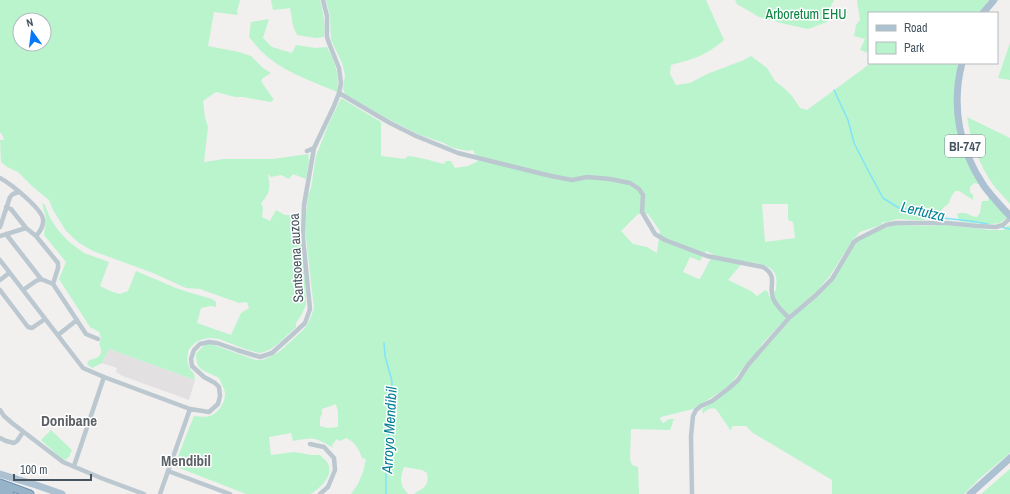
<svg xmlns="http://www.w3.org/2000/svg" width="1010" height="494" font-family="'Archivo Narrow',sans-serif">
	<rect width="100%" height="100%" fill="#f2efef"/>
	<path fill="#e3e0e1" d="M109,349l86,31 -6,20 -69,-25v-1l-4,-2 1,-4 -15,-5z"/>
	<path fill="#b9f4cd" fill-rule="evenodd" d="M0,0h240l-3,11 1,4 -24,-3 -6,34 31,6 12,4 12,12 8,5 -8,5 -2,3 13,19 -4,2 -27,-5h-8l-19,-5 -13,9 2,17 3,9 -4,35 20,-3h49l35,-5 1,7 -3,18 -13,-5 -4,5 -8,-4 -10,2 -3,-3c2,14 3,18 -7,29l2,5 -1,9 8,4 6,-11 9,5h15l2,38 2,4 2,47 -4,10 -6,9v4l-16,15 -9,7 -7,3 -5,1 -14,-4 -26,-10 -9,-1 -7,1 -7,3 -7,7 -2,9 1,6 2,5 4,5 1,6 -86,-31 -7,14 -10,5 -5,-4 2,-4c11,-2 15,-6 10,-16l2,-6 -2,-6 -9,-5 -31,-48 7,-17 -22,-27 2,-17 -4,-15 3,2 5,13 8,12 10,11 16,12 25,9 -9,24 10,5 10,3 8,-3 8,-20 40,17 12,4 24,7 4,3v5l-5,-1 -10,2 -4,15 34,12 10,-22 8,-5 -2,-6 -8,1 -39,-14 -14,-1 -33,-15 -60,-22 -14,-8 -13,-12 -13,-21 -4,-10 -16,-13 -15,-15 -11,-5 -6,-5 -1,-22h4l-1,-4 -3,-4zM20,20h24v24h-24z
		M271,0h49c3,12 6,25 4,37l-9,1 -18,-3 -4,-9 -3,-18 -17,2z
		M326,0h380l18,40c-10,9 -22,16 -35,20 -6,2 -12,3 -18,5l-1,9 6,11 14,-2 17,-9 37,-14 7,-4 16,12 8,13 9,7 8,8 8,12 7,2 64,-47h87l-4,28 1,19 27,76 -4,-2 -4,-1 -4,4v5l3,3v5l-14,-9h-4l-4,6 -2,6 -8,7 2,6 -4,4c-8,-3 -9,-1 -16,0 -8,1 -16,-1 -24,-1 -5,0 -10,4 -16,3l-2,3 -21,7 -7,8 -24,37 -13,15 -26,22 -28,30 -5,9 -6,5 -23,29 -35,22 -32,8 -1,2 3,4 6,-4h5l-4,11 -39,-1 -1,30 2,6 6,2 1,27h-225c3,-3 6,-3 9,-6 5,-3 5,-10 4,-15l-5,-3 -18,-3c-4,12 -5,17 4,27h-57l7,-10 5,-12 3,-13 -4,-1c-3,-9 -7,-16 -16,-20l-6,3 -3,-2 -5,6 1,3c-19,-11 -18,-11 -40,-7l-2,-8 -22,4 2,18 23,-3 18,3h8c2,2 5,5 7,7 8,13 -6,25 -16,32h-65l-72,-28 20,-50c13,2 21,1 28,-11 2,-4 3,-7 3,-12 -1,-6 -4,-10 -6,-15 -14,-8 -23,-6 -23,-24l5,-6 7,-5 48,17h6l8,-3 10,-6 22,-20 5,-6 4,-8 3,-9 -1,-8 -7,-62v-25l2,-18 3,-7 5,-32 13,-33 12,-25 40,24v34l24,3 3,-3c12,1 24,5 36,8l2,-3h5l4,7 13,-2 10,-5 -5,-11 -5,1 -10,-2 -8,-2 -6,-4 -24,-8 -30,-15 -45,-26 -2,-5 2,-14 -3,-12 -11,-23 -1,-24zM762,204h26v16l5,2 2,16 -30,4zM638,214h10l12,17 -3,22 -10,-6 -14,-3 -12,-13zM706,251l7,3 -13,25 -4,-1 -13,-6 7,-15 10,4zM744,261c10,2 30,3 32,16 1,4 0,9 0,13l-7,7 -1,-5 -3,-2 -8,6 -6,-5 -23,-11zM336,404l2,8v15l-11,1 -7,-2v-8l2,-4v-5z
		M735,0h99l-7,14v8l-19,7 -23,-5 -26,-7 -22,-13z
		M857,0h132l-10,13h-110v40h-1l-8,-3 5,-11 -11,-3 2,-11 4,-5z
		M269,19l-6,19 9,9 20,6 4,-8 20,3 11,-1c8,15 13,28 10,45 -23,-10 -48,-18 -68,-34 -8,-6 -14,-14 -20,-21l2,-15z
		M1010,43v37l-12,-2z
		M967,117l43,21v66c-5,-6 -11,-12 -16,-18 -15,-21 -23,-44 -27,-69z
		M989,196l18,21c-1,1 -3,3 -5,5 -7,4 -34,1 -43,-1l-2,-7c10,-4 12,3 20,3l3,-4 2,-12h6z
		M897,225l29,1 19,-1 45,5h14l4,-5 2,1v227l-31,26 -15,15h-132v-14l-79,-47 -7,-7h-14l-1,5 -15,-22c-6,-2 -9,0 -13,5l-1,-5 16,-10 25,-24 12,-15 35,-40 51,-53 15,-24 4,-3 20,-11z
		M51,430l21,20 -3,7 -4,3 -3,-1 -21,-19z
		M1010,469v25h-29z"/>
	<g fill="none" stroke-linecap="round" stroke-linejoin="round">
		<path stroke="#81e4f6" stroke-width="1.5" d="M834,90l14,30 6,23 16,31 13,24 16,10 44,10 27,3 18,3
			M1001,227l9,2
			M384,343l1,13 7,25 -2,41 -3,27 -1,26v19"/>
		<defs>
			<path id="trunk" d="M0,483l30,11
				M0,490l10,4"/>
		</defs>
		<use href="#trunk" stroke="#6c90b0" stroke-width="9"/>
		<path stroke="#bbc8d0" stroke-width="4.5" d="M339,93l51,30 26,13 42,17 93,23 21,4 15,-3 23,2 20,4 9,6 4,6 -1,17 13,22 10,6 42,16 56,11c16,10 5,18 10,31 3,8 10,14 16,20
			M307,151l7,-3
			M0,178c11,6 41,30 43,41 1,6 -3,13 -7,17l22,27v5l-5,16 33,50 12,5
			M6,207l5,2 15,19 10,8
			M0,227l10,-30 3,-3 6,-2
			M6,234l35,45 12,5
			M0,236l26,-8
			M0,260l83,108 21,9 86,32 19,3 9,-8 2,-8 -1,-9 -4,-4 -11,-6 -12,-11 -1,-7 3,-9 6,-6 9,-2 8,1 20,7 23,7 12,-4 19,-17 14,-13 5,-14 -7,-71 1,-33 10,-57 20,-42 5,-13 2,-10 -2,-15 -10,-25 -2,-6v-21l-4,-16
			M0,280l9,-7
			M0,290l28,37 4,1 13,-9
			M23,290l13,-9 5,-2
			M58,335l19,-15
			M0,410l4,6 8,7 51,39 38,16 43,16
			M0,438l6,3 8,2 3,-2 6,-9
			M310,444l14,3 10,11 1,12 -7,17 -8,7
			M74,466l30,-89
			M168,471l62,23
			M160,494l30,-85
			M692,494l-1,-58 2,-20 3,-6 5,-4 11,-5 16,-12 10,-9 10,-15 41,-47 27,-23 16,-16 22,-37 4,-3 28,-14 10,-2h51l30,3 19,1 7,-2 7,-7"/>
		<path stroke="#acc1d1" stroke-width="7" d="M983,13l11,-13
			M962,63c-11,43 -3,86 22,123 8,11 17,20 26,30
			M0,474l36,11 26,9
			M970,494l40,-36"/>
		<use href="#trunk" stroke="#96b3ca" stroke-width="7"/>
	</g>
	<g text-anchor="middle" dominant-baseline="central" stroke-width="3" stroke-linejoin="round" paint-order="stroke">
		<rect fill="#fff" stroke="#7d878f" stroke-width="1" x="945" y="135" width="40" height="22" rx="3"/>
		<g font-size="13" font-weight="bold" fill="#45545f">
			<text x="965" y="146">BI-747</text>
		</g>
		<g font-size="14" fill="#0c8442" stroke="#fff">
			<text x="806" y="14">Arboretum EHU</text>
		</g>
		<g font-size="14" fill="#45545f" stroke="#fff">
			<text transform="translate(296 258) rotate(-93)">Santsoena auzoa</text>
		</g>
		<g font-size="15" font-style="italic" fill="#037f96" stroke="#fff">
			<text transform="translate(923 211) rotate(13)">Lertutza</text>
			<text transform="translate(389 430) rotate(-87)">Arroyo Mendibil</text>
		</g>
		<g font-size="15" font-weight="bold" fill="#5b6065" stroke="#fff">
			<text x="69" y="420">Donibane</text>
			<text x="186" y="460">Mendibil</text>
		</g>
	</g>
	<rect x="868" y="12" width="130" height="52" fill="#ffffff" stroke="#b5bbbf"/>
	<rect x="876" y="25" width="20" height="6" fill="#acc1d1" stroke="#b5bbbf"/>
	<text x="904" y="32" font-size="12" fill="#45545f">Road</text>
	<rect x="876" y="42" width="20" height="12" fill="#b9f4cd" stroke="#b5bbbf"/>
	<text x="904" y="52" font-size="12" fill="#45545f">Park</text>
	<g transform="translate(32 32) rotate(346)"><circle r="19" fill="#ffffff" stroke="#b5bbbf"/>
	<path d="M0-3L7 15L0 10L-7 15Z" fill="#047af7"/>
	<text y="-6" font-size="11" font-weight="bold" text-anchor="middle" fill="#45545f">N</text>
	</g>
	<path d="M14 474v6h77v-6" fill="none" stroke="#45545f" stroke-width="2"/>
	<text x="20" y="474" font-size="12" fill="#45545f" stroke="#ffffff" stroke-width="3" paint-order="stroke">100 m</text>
</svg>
